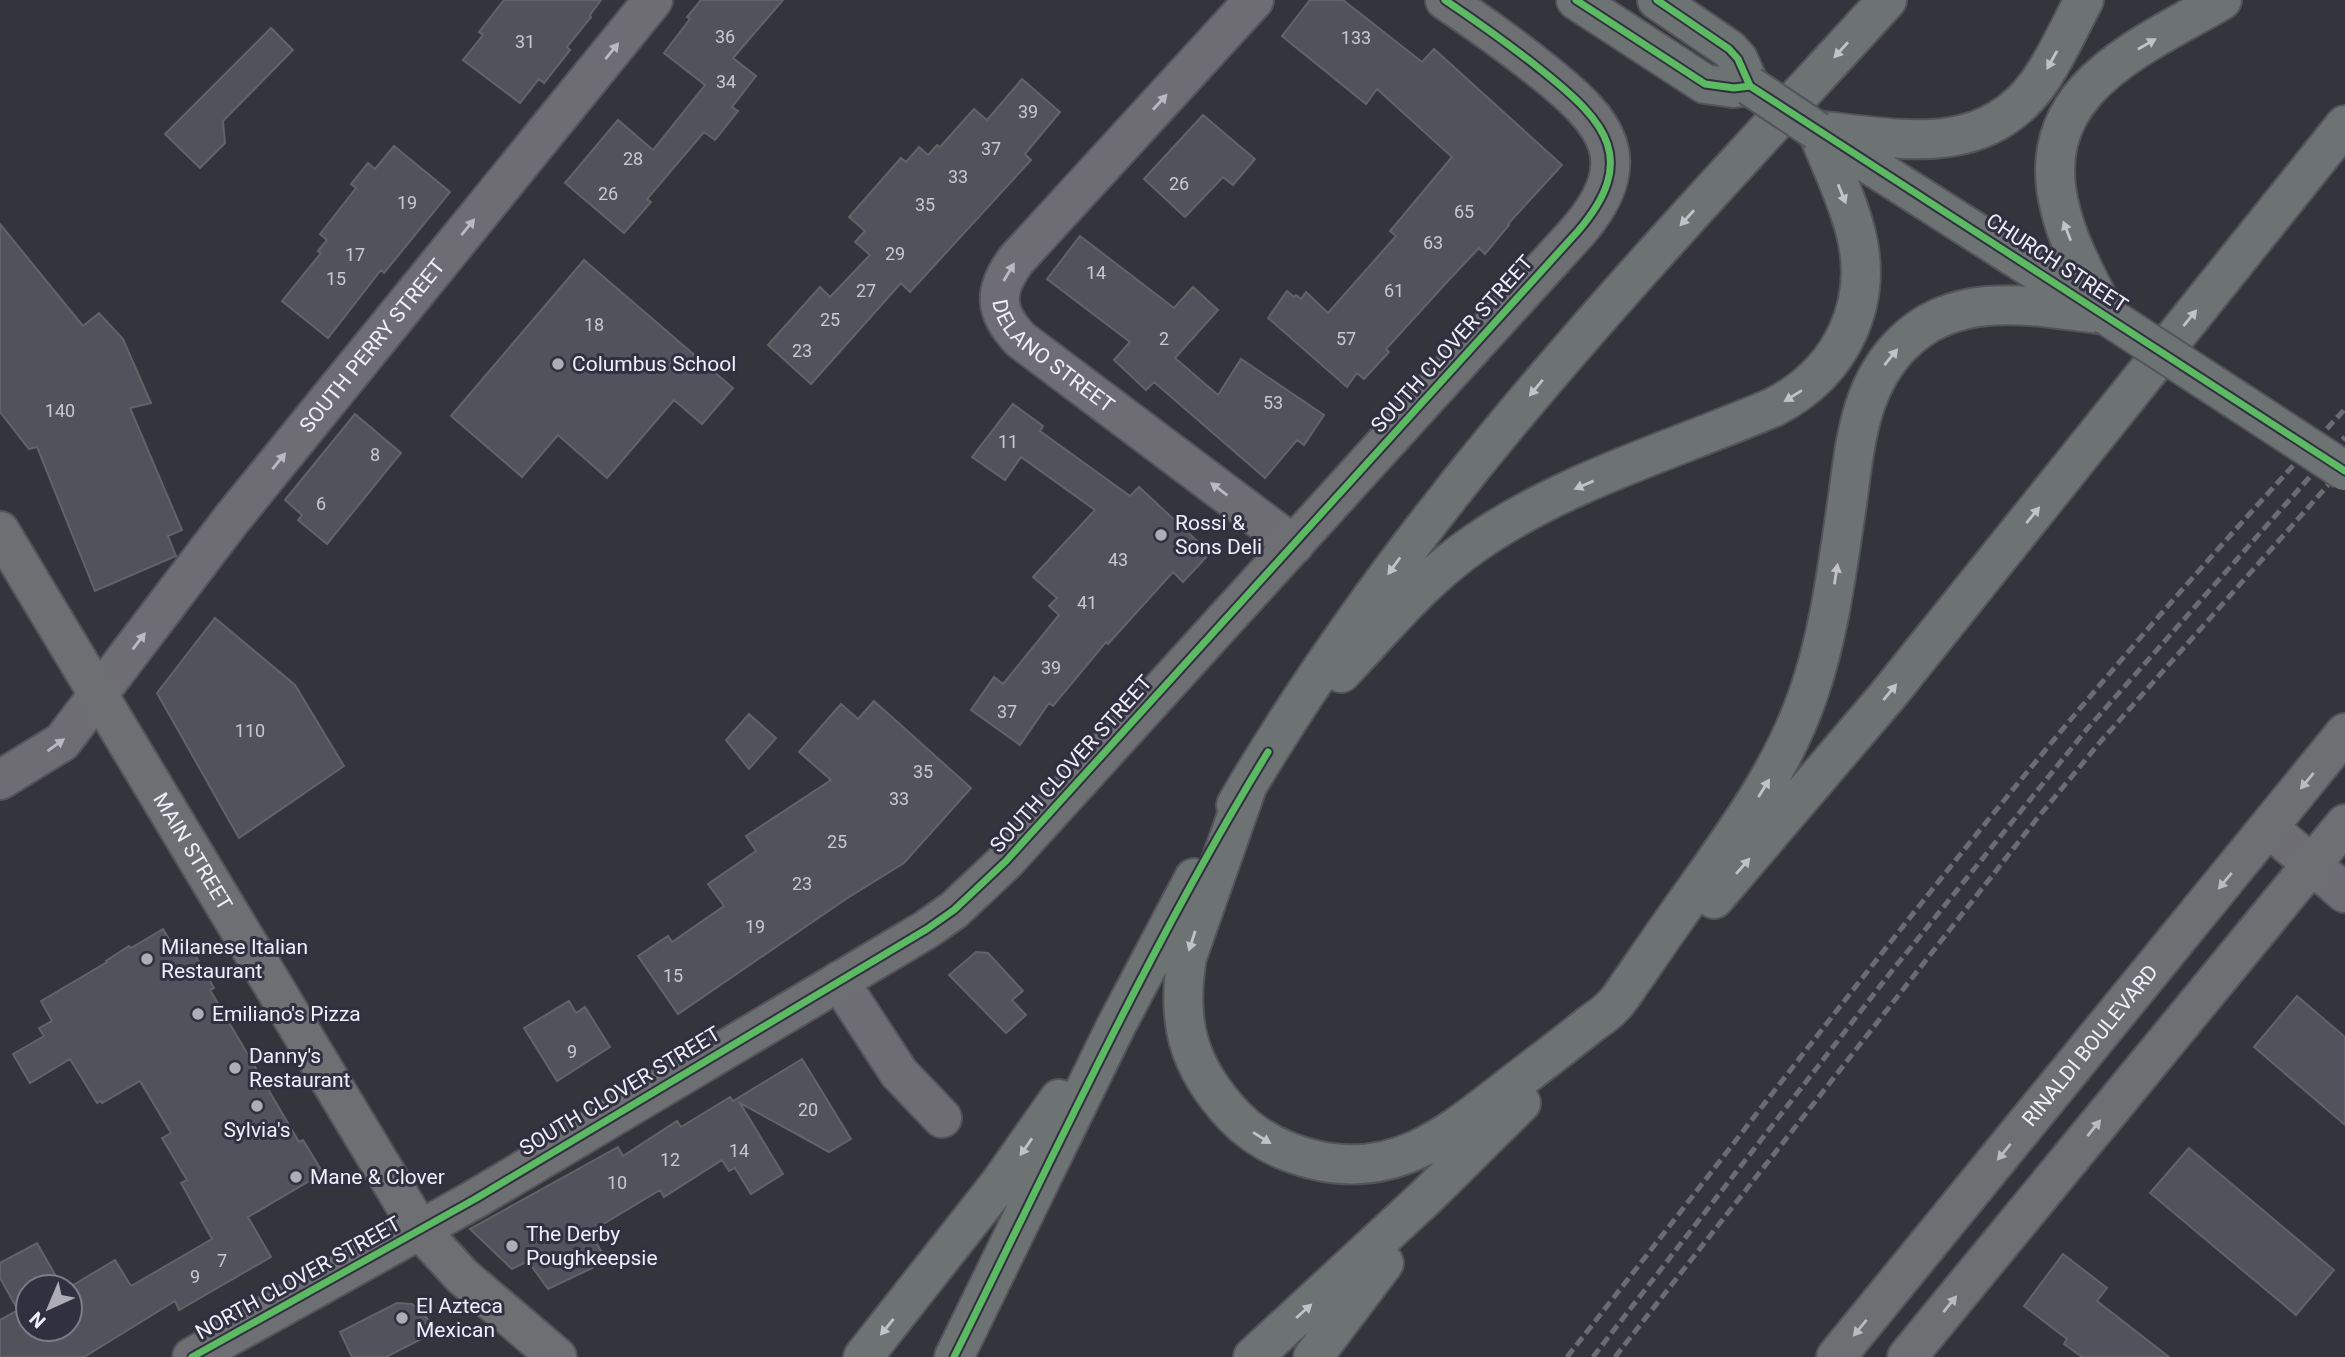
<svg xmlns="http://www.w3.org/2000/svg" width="2345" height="1357" font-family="Roboto,sans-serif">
	<rect width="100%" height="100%" fill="#34343c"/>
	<path fill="#52525c" stroke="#626269" stroke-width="2" d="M504,0h97l-11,15 1,2 -24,30 3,3 -26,33 -5,-4 -19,24 -57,-43 20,-25 -4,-3z
		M701,0h82l-50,58 23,18 -24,31 6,4 -23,29 -11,-8 -57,67 4,3 -27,31 -59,-50 53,-63 35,30 52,-65 -41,-32 26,-34 -3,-2z
		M1310,0h33l79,62 12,-13 128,116 -54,59 1,1 -24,29 -6,-6 -32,34 -61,67 3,3 -25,27 -7,-6 -10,14 -79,-69 19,-27 7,6 2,-2 5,4 5,-7 22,21 68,-77 -6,-5 62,-74 -75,-68 -11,15 -84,-68z
		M271,28l22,22 -70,71 2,22 -25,25 -35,-34z
		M1022,79l38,33 -35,42 6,6 -121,132 -9,-9 -90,101 -43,-39 52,-58 10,10 40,-42 -15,-13 10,-11 -16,-14 52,-59 5,4 13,-15 9,8 9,-10 3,2 34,-38 13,11z
		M1203,115l52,44 -22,26 -10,-8 -38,40 -41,-38z
		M394,146l56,46 -66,81 -3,-3 -53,68 -46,-37 39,-48 -3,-2 9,-11 -7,-6 36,-46 -5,-4 17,-21 7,6z
		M0,224l83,102 16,-13 24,26 28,64 -21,5 52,122 -14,6 8,20 -81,35 -58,-144 -8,2 -29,-37z
		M1080,236l94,72 19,-21 25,23 -43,48 43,37 23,-36 83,56 -20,30 -7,-5 -32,38 -111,-96 -8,8 -32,-30 16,-18 -83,-63z
		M584,260l149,128 -31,36 -28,-24 -67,78 -49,-43 -36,42 -71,-61z
		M1013,404l30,22 -3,5 90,65 9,-9 71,66 -27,29 -10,-10 -65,72 -2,-2 -53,64 -4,-3 -29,42 -49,-35 23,-33 9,7 56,-69 -10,-9 8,-8 -24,-21 62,-67 -74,-53 -16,23 -33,-23z
		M355,414l46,39 -74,91 -29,-24 4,-5 -17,-15z
		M215,618l80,67 49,81 -105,72 -82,-145z
		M874,701l97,87 -67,75 -58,36 -168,115 -40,-58 30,-20 4,6 52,-36 -16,-22 48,-33 -10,-15 85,-56 -32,-28 42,-48 17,15z
		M749,714l27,24 -27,31 -23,-29z
		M163,929l13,22 12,-8 26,45 -4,2 89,152 4,-2 20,33 -75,44 23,40 -92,53 -4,-9 -91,56h-84v-37l18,-10 -18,-32v-15l37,-20 25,44h-34v42h42v-42l45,-27 16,26 81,-47 -31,-56 6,-3 -25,-42 9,-5 -31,-52 -38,22 -1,-2 -4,2 -27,-44 -40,24 -17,-29 31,-18 -5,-8 13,-7 -11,-20 66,-39 -1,-1 23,-15 2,2z
		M976,952l12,1 35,38 -11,9 14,15 -20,18 -57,-58z
		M2297,996l48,41v88l-91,-78z
		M569,1001l7,12 9,-6 25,40 -53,34 -33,-53z
		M802,1059l49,80 -22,13 -89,-49 43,71 -32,20 -16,-26 -6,3 -7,-11 -58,37 -4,-7 -70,42 17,29 -59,28 -20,-28 -16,8 -42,-40 148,-82 5,9 54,-35 4,6 49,-30 3,4z
		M2189,1148l145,122 -38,45 -146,-122z
		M2063,1254l44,34 -10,13 72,56h-87l-18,-13 3,-5 -43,-33z
		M397,1303l15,1 27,26 -53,27h-34l-12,-25z"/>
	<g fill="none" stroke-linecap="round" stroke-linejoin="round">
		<defs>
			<g id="street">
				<path id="s1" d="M1254,0l-238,260c-23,31 -22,52 5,80l273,205"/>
				<path id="s2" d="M0,780l62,-38 169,-222 422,-520"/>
				<path d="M2269,828l76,65"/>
				<path d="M839,981l60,92 43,45"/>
			</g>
			<g id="secondary">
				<path id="s3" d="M0,531l420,699 42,46 95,81"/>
				<path d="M192,1357l283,-158 452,-270 27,-19 52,-49 572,-630c61,-71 28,-109 -33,-158 -32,-26 -66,-50 -100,-73"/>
				<path id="s4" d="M1836,1357l509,-624"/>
				<path d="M1907,1357l438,-533"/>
			</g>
			<path id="highway" d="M1576,0l129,84 29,4 16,-2 -12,-27 -9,-10 -72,-49
				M1817,131l282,180
				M1823,131c77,8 160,27 214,-46 19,-26 32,-57 47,-85
				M2106,315c-16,-33 -36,-67 -45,-103 -33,-121 77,-163 161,-212
				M1341,673c43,-45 82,-94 133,-129 88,-62 202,-95 300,-137 68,-35 102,-105 80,-181 -9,-32 -24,-64 -37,-95
				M1248,784l-61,173c-11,65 1,110 47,159 22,23 51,37 81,44 89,21 145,-36 210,-85 21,-16 42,-32 62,-48 8,-7 18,-12 25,-20 8,-7 13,-17 19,-25 12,-17 24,-35 36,-52 52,-75 111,-148 141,-235 20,-57 28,-118 37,-178 10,-63 10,-128 59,-175 55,-54 133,-35 202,-27
				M1236,805c175,-301 418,-550 651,-805
				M1714,899l174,-204 457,-570
				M863,1357l137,-174 59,-84
				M954,1357l162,-331 78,-148
				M1253,1357l172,-159 96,-95
				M1313,1357l71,-94"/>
		</defs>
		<use href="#street" stroke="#53535a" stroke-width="42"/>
		<use href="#secondary" stroke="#53535a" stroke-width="42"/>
		<use href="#highway" stroke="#53535a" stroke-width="42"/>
		<use href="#street" stroke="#6e6d74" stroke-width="38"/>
		<use href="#secondary" stroke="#6d6f73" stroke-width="38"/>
		<use href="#highway" stroke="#6d7372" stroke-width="38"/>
		<path stroke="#6b6b72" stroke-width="5" stroke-dasharray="10 5" stroke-linecap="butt" d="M1567,1357c168,-213 331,-431 505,-639 88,-105 180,-208 273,-309
			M1593,1357l298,-385 196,-243 258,-292
			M1615,1357l420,-536 66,-80 244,-275"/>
		<defs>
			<path id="highway-bridge" d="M1750,86l67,45
				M2106,315l239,156"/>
		</defs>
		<use href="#highway-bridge" stroke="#53535a" stroke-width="42" stroke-linecap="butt"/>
		<use href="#highway-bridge" stroke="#6d7372" stroke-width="38"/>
		<defs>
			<path id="cycleway" d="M1576,0l129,84 29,4 16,-2
				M1657,0l72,49 9,10 12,27 595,385
				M192,1357l283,-158 452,-270 27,-19 52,-49 572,-630c61,-71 28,-109 -33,-158 -32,-26 -66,-50 -100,-73
				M954,1357c101,-203 195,-411 314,-605"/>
		</defs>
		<use href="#cycleway" stroke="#313040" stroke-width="11"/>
		<use href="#cycleway" stroke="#5cba63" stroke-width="7"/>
	</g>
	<defs><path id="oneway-solid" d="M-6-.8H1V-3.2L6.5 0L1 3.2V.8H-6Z" transform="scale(1.75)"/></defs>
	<g fill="#c2c3ca">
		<use href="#oneway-solid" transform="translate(2147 44) rotate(-30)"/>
		<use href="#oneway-solid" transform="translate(1841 50) rotate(132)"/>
		<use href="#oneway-solid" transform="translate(2052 60) rotate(119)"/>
		<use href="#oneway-solid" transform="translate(1842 194) rotate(68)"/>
		<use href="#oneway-solid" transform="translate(1687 218) rotate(132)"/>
		<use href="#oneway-solid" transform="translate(2067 231) rotate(-111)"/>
		<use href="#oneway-solid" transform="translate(2190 318) rotate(-51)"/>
		<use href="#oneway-solid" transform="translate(1891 357) rotate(-51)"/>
		<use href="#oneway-solid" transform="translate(1536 388) rotate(130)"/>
		<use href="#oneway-solid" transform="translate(1793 396) rotate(148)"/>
		<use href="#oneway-solid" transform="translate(1584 485) rotate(157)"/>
		<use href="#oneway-solid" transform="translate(2033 515) rotate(-51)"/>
		<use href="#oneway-solid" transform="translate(1394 566) rotate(126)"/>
		<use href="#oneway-solid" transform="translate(1836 574) rotate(-81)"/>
		<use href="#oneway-solid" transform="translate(1890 692) rotate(-51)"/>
		<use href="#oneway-solid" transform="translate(1764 788) rotate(-58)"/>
		<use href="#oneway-solid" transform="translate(1743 866) rotate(-49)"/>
		<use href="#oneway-solid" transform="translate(1192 941) rotate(108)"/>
		<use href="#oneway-solid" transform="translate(1262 1138) rotate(32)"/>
		<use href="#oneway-solid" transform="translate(1026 1147) rotate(125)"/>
		<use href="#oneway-solid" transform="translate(1304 1311) rotate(-42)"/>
		<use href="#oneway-solid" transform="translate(887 1327) rotate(129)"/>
	</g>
	<g fill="#bbbac4">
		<use href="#oneway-solid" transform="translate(612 51) rotate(-51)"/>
		<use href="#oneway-solid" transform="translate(1160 102) rotate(-48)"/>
		<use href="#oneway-solid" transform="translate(468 227) rotate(-51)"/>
		<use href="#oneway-solid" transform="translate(1009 272) rotate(-59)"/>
		<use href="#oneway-solid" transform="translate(279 461) rotate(-51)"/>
		<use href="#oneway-solid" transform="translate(1219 489) rotate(-143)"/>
		<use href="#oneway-solid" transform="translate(139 641) rotate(-53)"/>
		<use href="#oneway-solid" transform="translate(56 745) rotate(-36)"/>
	</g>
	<g fill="#bbbbc3">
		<use href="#oneway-solid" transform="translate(2307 781) rotate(129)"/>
		<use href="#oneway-solid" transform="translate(2225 881) rotate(130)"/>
		<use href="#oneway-solid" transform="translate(2094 1128) rotate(-51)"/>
		<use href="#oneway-solid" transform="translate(2004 1152) rotate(129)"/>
		<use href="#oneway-solid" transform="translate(1950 1304) rotate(-51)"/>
		<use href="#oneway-solid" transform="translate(1860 1328) rotate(129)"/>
	</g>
	<g fill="#aeadb7" stroke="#313040" stroke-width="2.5">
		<circle cx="558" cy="364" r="7"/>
		<circle cx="1161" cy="535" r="7"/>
		<circle cx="147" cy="959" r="7"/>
		<circle cx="198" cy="1014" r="7"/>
		<circle cx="235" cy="1068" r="7"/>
		<circle cx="257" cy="1106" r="7"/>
		<circle cx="296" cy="1177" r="7"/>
		<circle cx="512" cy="1246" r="7"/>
		<circle cx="402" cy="1318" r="7"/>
	</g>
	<g text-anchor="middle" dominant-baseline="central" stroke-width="6" stroke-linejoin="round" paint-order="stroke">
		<g font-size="18" fill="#c8c7d2">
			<text x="725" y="36">36</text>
			<text x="1356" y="37">133</text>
			<text x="525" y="41">31</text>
			<text x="726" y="81">34</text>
			<text x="1028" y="111">39</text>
			<text x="991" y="148">37</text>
			<text x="633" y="158">28</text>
			<text x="958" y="176">33</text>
			<text x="1179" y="183">26</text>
			<text x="608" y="193">26</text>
			<text x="407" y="202">19</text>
			<text x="925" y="204">35</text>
			<text x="1464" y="211">65</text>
			<text x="1433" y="242">63</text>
			<text x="895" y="253">29</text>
			<text x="355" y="254">17</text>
			<text x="1096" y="272">14</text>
			<text x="336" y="278">15</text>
			<text x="866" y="290">27</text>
			<text x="1394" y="290">61</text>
			<text x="830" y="319">25</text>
			<text x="594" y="324">18</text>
			<text x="1164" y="338">2</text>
			<text x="1346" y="338">57</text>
			<text x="802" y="350">23</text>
			<text x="1273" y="402">53</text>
			<text x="60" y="410">140</text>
			<text x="1008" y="441">11</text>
			<text x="375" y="454">8</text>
			<text x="321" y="503">6</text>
			<text x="1118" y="559">43</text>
			<text x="1087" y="602">41</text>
			<text x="1051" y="667">39</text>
			<text x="1007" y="711">37</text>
			<text x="250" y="730">110</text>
			<text x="923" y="771">35</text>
			<text x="899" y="798">33</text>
			<text x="837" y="841">25</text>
			<text x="802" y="883">23</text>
			<text x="755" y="926">19</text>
			<text x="673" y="975">15</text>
			<text x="572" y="1051">9</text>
			<text x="808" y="1109">20</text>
			<text x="739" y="1150">14</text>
			<text x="670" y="1159">12</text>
			<text x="617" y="1182">10</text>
			<text x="222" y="1260">7</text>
			<text x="195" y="1276">9</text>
		</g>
		<g font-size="21" fill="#efeef9" stroke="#313040">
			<text transform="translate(2057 263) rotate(33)">CHURCH STREET</text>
			<text transform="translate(1452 344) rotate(-48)">SOUTH CLOVER STREET</text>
			<text stroke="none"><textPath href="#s2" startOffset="576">SOUTH PERRY STREET</textPath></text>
			<text stroke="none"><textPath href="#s1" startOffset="476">DELANO STREET</textPath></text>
			<text transform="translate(1071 764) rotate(-48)">SOUTH CLOVER STREET</text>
			<text stroke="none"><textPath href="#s3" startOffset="374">MAIN STREET</textPath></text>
			<text stroke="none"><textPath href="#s4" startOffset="402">RINALDI BOULEVARD</textPath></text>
			<text transform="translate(620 1091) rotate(-31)">SOUTH CLOVER STREET</text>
			<text transform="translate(298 1278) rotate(-29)">NORTH CLOVER STREET</text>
		</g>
		<g font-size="21" fill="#efeef9" stroke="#313040" text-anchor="start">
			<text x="572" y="364">Columbus School</text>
			<text x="1175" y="523">Rossi &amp;<tspan x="1175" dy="24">Sons Deli</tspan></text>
			<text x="161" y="947">Milanese Italian<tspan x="161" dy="24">Restaurant</tspan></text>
			<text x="212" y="1014">Emiliano's Pizza</text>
			<text x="249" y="1056">Danny's<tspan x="249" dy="24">Restaurant</tspan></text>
			<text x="257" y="1130" text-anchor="middle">Sylvia's</text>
			<text x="310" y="1177">Mane &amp; Clover</text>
			<text x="526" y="1234">The Derby<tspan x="526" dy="24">Poughkeepsie</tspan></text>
			<text x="416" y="1306">El Azteca<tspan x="416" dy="24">Mexican</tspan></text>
		</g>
	</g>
	<g transform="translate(49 1308) rotate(224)"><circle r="33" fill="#313040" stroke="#7d7c8a" stroke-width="2"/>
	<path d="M0-5L12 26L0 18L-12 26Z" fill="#aeadb7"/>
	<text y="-10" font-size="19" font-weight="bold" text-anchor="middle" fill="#efeef9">N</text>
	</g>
</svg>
